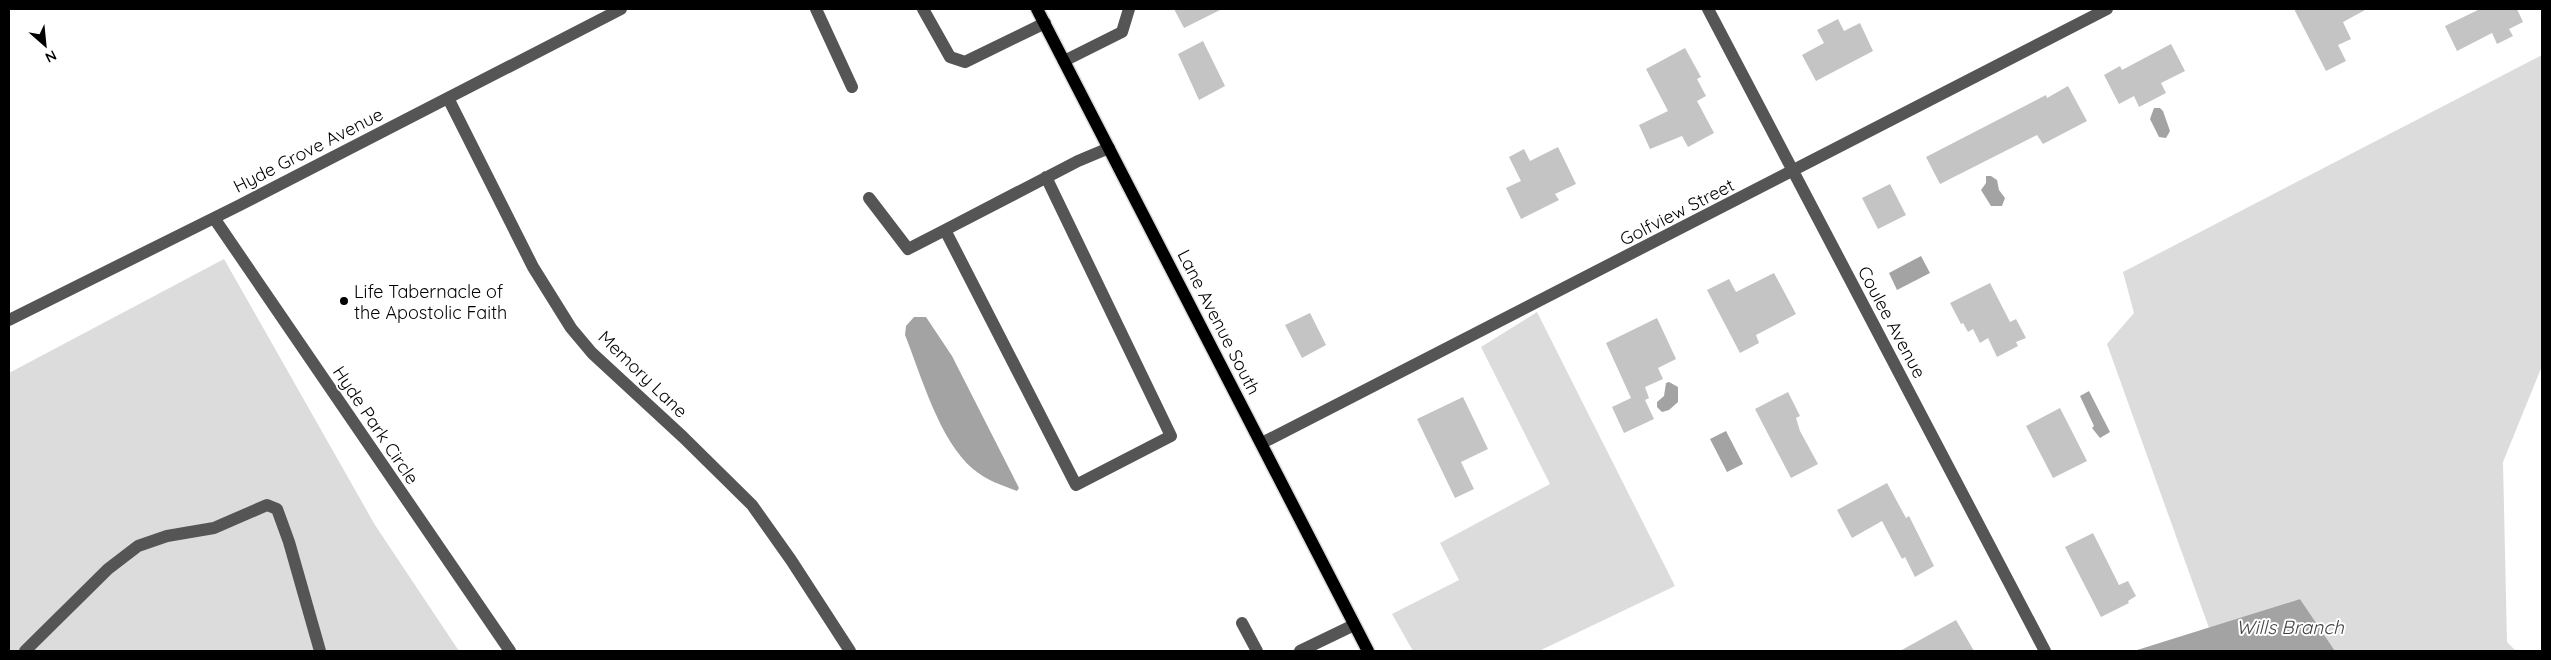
<svg xmlns="http://www.w3.org/2000/svg" width="2551" height="660" font-family="Quicksand,sans-serif">
	<rect width="100%" height="100%" fill="#fff"/>
	<path fill="#dcdcdc" d="M2542,55v311l-39,96 4,180 9,9h-181l-35,-52 -91,29 -102,-284 27,-31 -11,-41z
		M224,259l151,266 84,126h-450v-278z
		M1537,312l138,274 -136,65h-126l-21,-37 67,-34 -19,-37 110,-59 -69,-137z"/>
	<path fill="#a3a3a3" d="M2154,108h6l3,3 7,20 -4,7 -7,-1 -9,-18z
		M1986,176h5l6,4 2,10 6,8 -3,8h-11l-10,-16 5,-7z
		M1921,256l9,17 -33,17 -8,-17z
		M914,317h12l26,39 67,132 -2,3c-16,-6 -31,-11 -44,-22 -34,-29 -52,-94 -68,-134l1,-9z
		M1669,382l9,5v15l-9,8 -7,2 -5,-5v-5l7,-6 2,-13z
		M2089,391l21,41 -10,6 -8,-10 2,-2 -14,-30z
		M1726,431l17,33 -16,8 -17,-33z
		M2300,599l35,52h-201z"/>
	<path fill="#c4c4c4" d="M1174,9h48l-38,19z
		M2294,9h73l-24,13 8,17 -13,6 8,16 -20,10z
		M2480,9h37l6,13 -14,7 4,7 -16,8 -5,-11 -35,18 -12,-25z
		M1838,19l6,12 16,-8 13,28 -57,30 -14,-26 22,-12 -7,-13z
		M1203,41l22,45 -26,14 -21,-46z
		M2171,44l14,27 -24,12 5,10 -27,14 -5,-11 -15,8 -15,-29 16,-9 2,4z
		M1685,48l16,29 -4,2 9,17 -9,5 17,32 -26,14 -6,-11 -32,13 -11,-24 29,-14 -22,-42z
		M2068,86l19,35 -44,23 -6,-9 -97,49 -14,-27 120,-62 1,3z
		M1558,147l18,37 -21,10 4,6 -38,19 -15,-31 15,-7 -12,-24 15,-8 6,12z
		M1890,184l16,31 -28,14 -16,-31z
		M1774,273l22,41 -40,21 3,8 -19,10 -33,-63 22,-11 7,13z
		M1990,283l20,39 6,-3 10,19 -10,4 2,4 -21,11 -9,-19 -8,5 -7,-14 -5,3 -5,-9 -2,1 -11,-21z
		M1310,313l16,32 -24,13 -17,-33z
		M1657,318l19,41 -18,9 5,11 -18,8 4,11 -4,2 9,19 -30,14 -12,-26 19,-9 -25,-55z
		M1788,392l12,24 -4,2 4,13 18,33 -27,14 -36,-69z
		M1463,397l25,52 -27,13 13,27 -19,9 -38,-79z
		M2060,408l27,53 -34,17 -27,-52z
		M1887,483l19,35 3,-2 25,50 -19,11 -10,-20 -3,2 -20,-38 -30,17 -15,-28z
		M2093,533l26,52 9,-4 8,15 -8,5 1,2 -28,14 -36,-70z
		M1956,620l18,31h-74z"/>
	<g fill="none" stroke-linecap="round" stroke-linejoin="round">
		<defs>
			<path id="major" d="M1037,9l331,642"/>
		</defs>
		<use href="#major" stroke="#dbdbdb" stroke-width="15"/>
		<path stroke="#555" stroke-width="12" d="M816,9l36,78
			M923,9l27,48 15,5 80,-39
			M1708,9l337,642
			M1064,61l58,-29 7,-23
			M448,98l85,169 38,61 21,25 91,84 69,68 39,55 59,91
			M1046,177l125,259 -95,49 -131,-255 133,-69 31,-13
			M869,198l39,51 37,-19
			M214,218l296,433
			M9,320l231,-115 381,-196
			M1262,443l845,-434
			M1242,623l15,28
			M25,651l83,-82 30,-23 29,-10 47,-8 53,-23 10,4 12,33 31,109
			M1300,651l54,-26"/>
		<use href="#major" stroke="#000" stroke-width="12"/>
	</g>
	<circle fill="#000" stroke="#fff" stroke-width="2" cx="344" cy="301" r="5"/>
	<g text-anchor="middle" dominant-baseline="central" stroke-width="4" stroke-linejoin="round" paint-order="stroke">
		<g font-size="18" fill="#000" stroke="#fff">
			<text transform="translate(308 150) rotate(-27)">Hyde Grove Avenue</text>
			<text transform="translate(1677 212) rotate(-27)">Golfview Street</text>
			<text transform="translate(1219 322) rotate(63)">Lane Avenue South</text>
			<text transform="translate(1892 322) rotate(62)">Coulee Avenue</text>
			<text transform="translate(643 374) rotate(44)">Memory Lane</text>
			<text transform="translate(376 425) rotate(56)">Hyde Park Circle</text>
		</g>
		<g font-size="18" fill="#000" stroke="#fff" text-anchor="start">
			<text x="354" y="291">Life Tabernacle of<tspan x="354" dy="21">the Apostolic Faith</tspan></text>
		</g>
		<g font-size="19" font-style="italic" fill="#444" stroke="#fff">
			<text x="2290" y="627">Wills Branch</text>
		</g>
	</g>
	<rect width="2551" height="660" fill="none" stroke="#000000" stroke-width="20"/>
	<g transform="translate(45 45) rotate(153)" stroke="#ffffff" stroke-width="4" paint-order="stroke">
	<path d="M0-4L9 19L0 12L-9 19Z" fill="#000000"/>
	<text y="-8" font-size="14" font-weight="bold" text-anchor="middle" fill="#000000">N</text>
	</g>
</svg>
